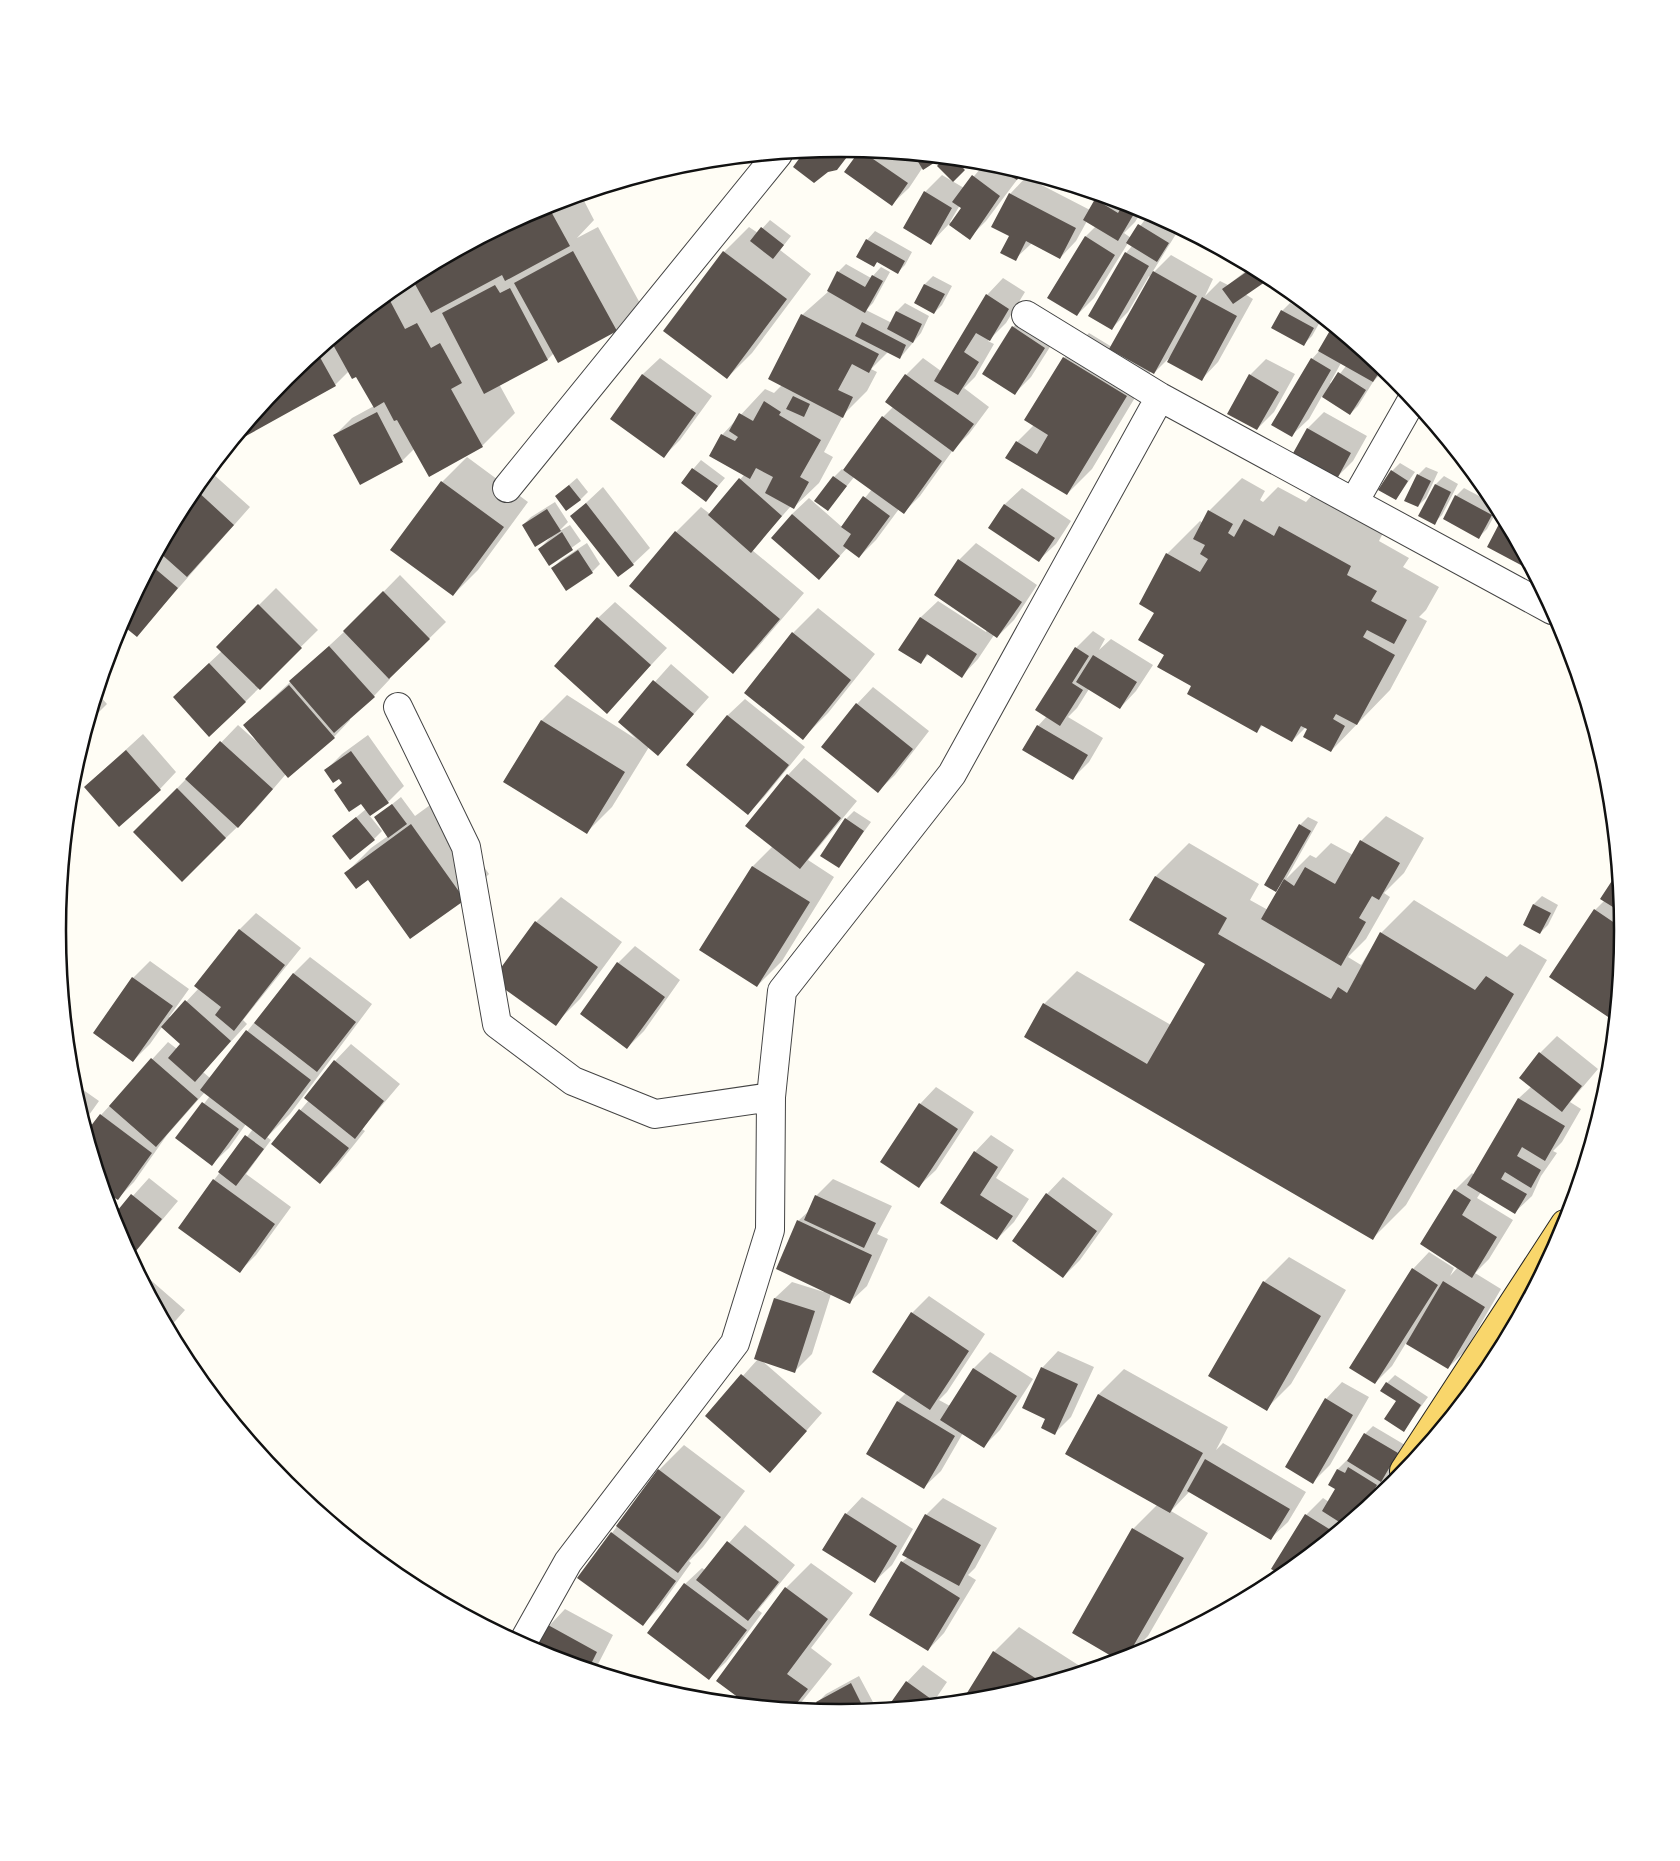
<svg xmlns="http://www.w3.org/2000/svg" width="1680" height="1861" font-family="Spectral,serif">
	<rect width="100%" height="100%" fill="#fffdf5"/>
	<path fill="#0003" fill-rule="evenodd" d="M840,148l15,1 -19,20 -41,-2 11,-16z
		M861,150l48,5 11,8 -4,-8 23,3 -16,9 -14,21 -17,16 -46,-32z
		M946,158l25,3 -18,19z
		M986,162l37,10 -37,49 -17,17 -20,-14 -18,19 -6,-51 17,-17 22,13zM960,205l3,3 -11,15 -2,-1z
		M1026,177l64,33 10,-14 43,13 -8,13 -11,11 7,5 16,-21 29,17 -26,42 21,-21 42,24 -8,17 15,-15 8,4 23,-18 17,10 -23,17 8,5 -35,63 -16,17 -31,-23 -17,17 -3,-2 -59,98 -25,25 -50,-52 17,-17 30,-67 25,-25 23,14 39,-69 -2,-2 -21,36 -17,17 15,-76 6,-7 -4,-3 -34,55 -17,17 -29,-18 38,-61 10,-10 -9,-5 -11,20 -16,17 -28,-15 -17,16 -5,-23v-42z
		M581,195l13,25 -17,18 21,-11 43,78 -25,25 -62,23 -6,6 -49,25 16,29 -33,33 -67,2 -13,13 -67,-26 17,-17 22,-12 -17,-31 -8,-4 -14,14 -88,49 -3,-5 43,-52 119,-97 135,-73z
		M770,220l21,16 -11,14 31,24 -59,79 -25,25 -3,-126 25,-25 9,6z
		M875,231l37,21 -7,13 -8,8 -19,-12 -4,4 -16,-9 9,-16z
		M846,264l25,14 10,-11 9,5 -17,31 -7,7 26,13 5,-12 8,-8 24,13 -8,17 -21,25 -12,-6 -17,17 6,3 -10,19 -23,23 -20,38 9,5 -14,26 -26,25 -2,-2 -39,44 52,43 -46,54 -25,25 -102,-86 45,-54 25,-25 9,7 34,-39 -22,-40 43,-46 9,4 8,-8 20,-70 27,-24 9,-19z
		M933,276l19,10 -10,19 -8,8 -19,-10 10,-19z
		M1003,278l22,14 -19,31 -18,18 6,3 -19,33 -11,11 25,19 -20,27 -16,16 -33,46 -16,16 -5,-3 -23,31 -17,17 -12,-9 -28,31 -27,-65 17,-16 33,29 30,-38 -17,-13 -27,33 6,-32 8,-8 2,2 39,-54 10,-10 -7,-5 20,-27 17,-17 18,13 46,-76z
		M1290,303l31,17 -9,16 -8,8 -22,-33z
		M1030,311l30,20 -29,46 -16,16 -2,-66z
		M1333,328l51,42 -11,12 -15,24 -8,8 -28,-18 -13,23 -17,16 20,-76 8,-9zM1341,363l5,3 -14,18 -2,-1z
		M660,358l52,38 -32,44 -16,16 -53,-37 32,-45z
		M1266,359l29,15 -21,38 -17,17 -7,-54z
		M1324,412l43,24 -14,25 -17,17 -28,-50z
		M467,457l61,45 -50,68 -25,25 -11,-113z
		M701,460l24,18 -19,22 -24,-18z
		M1400,463l15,9 -19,27 -4,-28z
		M1426,467l12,5 -12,26 -8,8v-31z
		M212,473l38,34 -113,128 -15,-13 67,-125z
		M1444,476l14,8 -16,31 -8,8 2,-39z
		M577,478l11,14 -8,8 -24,-4z
		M1242,478l23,13 -5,9 3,2 15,-15 28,15 7,-8 70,39 -4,8 30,17 -6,9 36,20 -13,23 -7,7 8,4 -37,69 -59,61 -25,-24 -14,14 -29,-16 -6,6 -64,-46 -27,-31 -11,-42 12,-58 33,-33 3,2 6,-12z
		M603,487l47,61 -17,16 -61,-48z
		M1022,488l49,33 -15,23 -17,16 -49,-33 15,-23z
		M1464,488l32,17 2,4 -11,20 -8,8 -23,-41z
		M555,502l13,20 -10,10 12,-7 11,16 -32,23 -10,-15 12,-12 -28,-12 8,-8z
		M1504,521l25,47 -41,-22z
		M587,543l13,21 -8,8 -39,-4 8,-8z
		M976,543l61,42 -23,35 -17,17 -3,-2 -16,24 -16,17 -33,-22 -9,9 -20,-14 21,-32 17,-16 48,31 1,-2 -28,-70z
		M400,575l46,47 -57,56 1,1 -16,17 -25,22 1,2 -16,17 -48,37 -31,36 -73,70 -47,-48 103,-107 19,17 -13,-17 101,-94z
		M276,588l42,42 -73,72 -54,-22 31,-29 -4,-5z
		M615,602l52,46 -60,64 -9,-94z
		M818,608l57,46 -47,59 -25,25 -10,-105z
		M1093,631l12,8 -6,11 12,-11 42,26 -17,26 -16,17 -31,-19 -12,19 -9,9 35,21 -14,24 -17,17 -34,-53 9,-10 29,-68z
		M671,664l38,33 -51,57 -9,-7 -37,60 -25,25 -83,-51 38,-61 25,-25 69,44 -17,-17z
		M873,687l56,44 -34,44 -17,16 -21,-87z
		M98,694l9,10 -18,18z
		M745,699l60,48 -41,50 -16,17 -60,-49 40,-50z
		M143,734l33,38 -16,17 -75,-2z
		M368,735l36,51 -16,16 -19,13 13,16 -8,8 -40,-3 32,-27 -26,-32 -14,-7 16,-16z
		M804,758l53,43 -49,59 26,17 -52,84 -25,25 -57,-36 53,-84 20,-20 15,-71z
		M401,797l14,19 22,-16 52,74 -25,25 -118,-26 25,-25 17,-12 -13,-18z
		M854,811l17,11 -33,45 8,-48z
		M1386,816l38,22 -20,35 -20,20 6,4 -24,42 -18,18 13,8 20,-32 33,-33 93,57 13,-13 27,16 -141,245 -33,33 -329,-234 33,-33 94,54 35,-61 -76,-44 26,-44 33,-33 70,41 -9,16 18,10 15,-27 -8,7 25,-65 8,-8 10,5 -32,57 24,-24 6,3 15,-15 22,12 8,-14z
		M1617,875l5,56 -8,88 -63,-43 44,-66 10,-10z
		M1542,896l16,9 -10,20 -8,8 -16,-9 10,-20z
		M561,897l61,45 -42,57 -25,25 -19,-102z
		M256,913l45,35 -58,72 4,4 -44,48 7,6 83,-104 17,-17 62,47 -82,110 -23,23 4,3 -25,34 45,33 -35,48 -16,16 -26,-91 39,-51 -7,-5 -17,24 -17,16 -35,-26 33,-42 -5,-4 -38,43 -33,47 -17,17 -16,-84 67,-73 9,7 5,-5 -20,-17 -12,17 -17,17v-83l17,-17 39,28 -20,28 2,1 28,-30 -3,-3 44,-56z
		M635,946l45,34 -36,51 -17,17 -9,-85z
		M1557,1036l41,33 -28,33 11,7 -19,33 -9,9 4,2 -16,23 -9,20 -17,16 -34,-20 -4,6 36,22 -24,39 -14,14 26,16 -36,62 -17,17 -42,-25 -14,23 -17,17 38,-114 16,-17 25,16 -4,8 8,-9 -37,-23 34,-54 17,-17 2,2 45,-77 13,-12 8,-33z
		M351,1044l49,40 -38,45 3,2 -28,35 -17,17 -48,-39 37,-44 26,-39z
		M72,1082l27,19 -15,21 -12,-39z
		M936,1087l38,25 -38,58 -17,16 1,-82z
		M991,1135l23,15 -18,28 33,21 -15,23 -17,17 -55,-37 33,-50z
		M1063,1177l50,37 -33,46 -17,17 -16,-83z
		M149,1178l29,23 -47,56 -18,-39z
		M833,1179l59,27 -15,28 11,5 -21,47 -17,16 -19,-8 -19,60 -17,17 -34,-11 61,53 -52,59 -63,-56 51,-57 17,-61 17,-16 32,10 -26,-71 12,-11 6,-14z
		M1289,1257l57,33 -55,94 -25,25 -2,-127z
		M138,1269l47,41 -16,18z
		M929,1296l56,38 -38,58 -8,8 11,6 24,-38 16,-16 43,27 -33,51 -17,17 -20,-14 -22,38 -17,16 -26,-86 8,-8 6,-80z
		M1058,1351l36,16 -23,50 -16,16 -9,-15 -4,-50z
		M1124,1369l104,58 -12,23 7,-7 83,49 -18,30 -17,16 -81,-47 -19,20 37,22 -60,103 -21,21 -7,2 -47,-27 60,-103 24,-24 -91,-52 33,-59z
		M1395,1375l33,22 -25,34 -5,-30 -11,-18z
		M1342,1382l27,15 -39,68 -17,17 13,-83z
		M1373,1426l32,19 -31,55 -91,75 -10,-7 33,-53 17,-17 6,4 8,-13 -8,-5 9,-15 13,-13 14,-22z
		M684,1445l61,46 -42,56 -14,14 2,2 -32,45 -17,17 -30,-92 47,-63z
		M862,1497l51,32 -21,36 -17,16 -29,-67z
		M943,1498l54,30 -22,40 -7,7 8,5 -32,53 -16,17 -26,-88 6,-5 18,-42z
		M745,1525l50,40 -37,45 4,3 -36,49 -17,16 -24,-94 17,-16 3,2z
		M811,1563l42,30 -42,55 21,16 -36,45 -47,-5 -31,-24 68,-92z
		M565,1609l48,26 -18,35 -59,-19 13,-25z
		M1019,1627l67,43 -94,28 -29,3 31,-49z
		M923,1665l24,17 -15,22 -43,4 18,-26z
		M859,1676l15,28 -6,6 -29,3 -16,-2 -5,-9 8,-8z"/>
	<path fill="#5a524d" d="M840,148l13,1 -16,21 -9,2 -14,11 -21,-16 11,-15z
		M860,150l48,33 -16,23 -48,-34z
		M914,155l25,3 1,1 -17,11z
		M944,158l10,1 11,11 -12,12 -16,-16z
		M987,163h6l29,9 -5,8z
		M972,175l28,21 -30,44 -21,-15 12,-17 -9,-6z
		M924,191l28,17 -21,37 -28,-17z
		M1009,193l67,35 -16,31 -34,-18 -10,20 -16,-8 9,-17 -18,-9z
		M1095,199l23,14 6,-10 14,4 -20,34 -35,-21z
		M548,206l22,40 -65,35 -3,-6 -71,38 -20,-36z
		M1138,224l31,19 -12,19 -31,-19z
		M761,227l23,18 -11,14 -23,-18z
		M1085,236l30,19 -38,61 -30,-18z
		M866,239l39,22 -7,13 -21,-12 -3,5 -18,-10z
		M573,251l44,80 -59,32 -44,-80z
		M723,251l64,48 -60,80 -64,-48z
		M1125,252l24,14 -37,64 -24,-14z
		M1252,268l13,14 -32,22 -11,-15z
		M837,271l28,16 7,-12 11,6 -18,32 -38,-22z
		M1153,271l44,25 -43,78 -45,-25z
		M924,284l21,10 -11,20 -20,-11z
		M495,285l5,8 10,-5 38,72 -64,34 -42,-81z
		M986,294l23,15 -19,32 -14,-8 -12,19 15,10 -21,33 -24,-14z
		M387,295l18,34 12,-6 14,25 9,-5 22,40 -11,6 32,58 -54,30 -32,-57 -3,1 -10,-19 -10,6 -18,-31 -4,2 -21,-38z
		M1202,297l35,19 -35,65 -35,-19z
		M1281,310l33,18 -10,18 -33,-18z
		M896,311l26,13 -9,19 -26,-14z
		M801,314l78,40 -10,19 -17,-9 -14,26 15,7 -10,21 -75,-39z
		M862,322l44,23 -6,14 -45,-23z
		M1012,326l33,22 -30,47 -33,-21z
		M1332,327l50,41 -9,14 -55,-31z
		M317,352l19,34 -90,50 -3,-6 44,-53z
		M1063,357l64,39 -60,99 -62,-37 11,-17 21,13 11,-19 -24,-15z
		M1311,358l20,12 -39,67 -21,-12z
		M1338,372l28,18 -16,25 -28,-18z
		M642,374l54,39 -32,45 -54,-39z
		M905,374l69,50 -21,28 -68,-50z
		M1249,374l30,18 -22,38 -30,-16z
		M793,396l17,8 -6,13 -18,-8z
		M764,401l17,11 -2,3 42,25 -21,37 9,5 -15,27 -29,-16 8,-16 -17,-9 -6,11 -41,-23 12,-22 14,7 3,-4 -9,-6 10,-18 14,8z
		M1421,411l13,16 -17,-10z
		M377,412l26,50 -43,23 -27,-50z
		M882,416l60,45 -38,53 -61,-44z
		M1307,428l44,25 -14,26 -45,-24z
		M692,468l26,18 -12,16 -25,-19z
		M1391,470l17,11 -12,19 -18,-10z
		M1417,474l14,7 -13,26 -14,-6z
		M833,476l14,10 -19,25 -14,-10z
		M739,478l43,38 -31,37 -43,-38z
		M441,481l63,46 -51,69 -63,-46z
		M1435,484l16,8 -16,33 -17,-9z
		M569,485l12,15 -15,11 -11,-15z
		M195,489l39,36 -47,52 -28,-25z
		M1455,495l37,20 -13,24 -36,-20z
		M863,496l27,20 -31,42 -16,-12 8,-12 -10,-7z
		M586,503l48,62 -16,12 -48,-61z
		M1004,504l51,34 -16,24 -51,-34z
		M547,509l14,22 -26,16 -13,-22z
		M1208,510l25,14 -5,9 6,4 10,-18 30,17 5,-10 72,40 -4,9 30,16 -6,10 36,19 -13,24 -27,-14 -4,7 32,18 -38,70 -21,-11 -3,5 12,7 -14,26 -28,-15 4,-8 -6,-3 -9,16 -31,-17 -4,8 -70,-39 4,-8 -34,-19 7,-12 -26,-15 16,-27 -15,-9 27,-51 34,19 8,-13 -8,-5 5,-9 -12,-6z
		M792,514l48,42 -21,24 -48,-42z
		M1499,524l9,5 22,41 -43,-23z
		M675,531l105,88 -47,55 -104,-88z
		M562,532l11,18 -24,16 -11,-17z
		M578,550l15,23 -27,18 -15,-23z
		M958,559l64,43 -25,36 -63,-43z
		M152,566l26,22 -41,49 -16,-13z
		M383,591l47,48 -41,40 -46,-48z
		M258,604l44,44 -42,42 -44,-43z
		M597,617l54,48 -44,49 -53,-48z
		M920,617l57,37 -15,24 -35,-24 -6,10 -23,-14z
		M792,632l59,48 -48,60 -59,-47z
		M329,646l46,51 -41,36 -45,-52z
		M1075,647l14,9 -17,27 11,7 -23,36 -25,-16z
		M1093,655l44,27 -17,27 -44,-27z
		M209,663l37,39 -37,35 -36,-40z
		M653,680l41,34 -36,42 -40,-34z
		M289,685l46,53 -47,40 -45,-53z
		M856,703l57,46 -35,44 -57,-46z
		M727,715l62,50 -41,50 -62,-50z
		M541,720l84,52 -38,62 -84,-52z
		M1037,725l51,30 -15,25 -51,-30z
		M220,741l53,48 -35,39 -53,-49z
		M126,750l35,40 -42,37 -35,-40z
		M351,751l38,52 -19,13 -9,-12 -12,8 -15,-22 8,-7 -3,-4 -6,4 -9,-13z
		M787,774l54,44 -41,51 -55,-43z
		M177,788l49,50 -44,44 -49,-50z
		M392,804l15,20 -19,14 -14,-21z
		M356,817l19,23 -25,20 -18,-24z
		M845,818l19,13 -25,37 -19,-12z
		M411,824l54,76 -55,39 -42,-59 -12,9 -12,-16z
		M1299,824l12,7 -35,61 -12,-7z
		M1360,840l40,23 -21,37 -7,-4 -13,22 7,4 -25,44 -80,-47 23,-40 10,7 11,-19 30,17z
		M752,866l58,36 -53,85 -58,-37z
		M1617,873l1,9 3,30 -21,-13z
		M1155,876l72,42 -9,16 113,65 7,-12 9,6 33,-61 95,58 11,-14 28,18 -141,246 -349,-203 19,-34 104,61 58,-100 -76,-44z
		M1533,904l18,9 -11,21 -17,-9z
		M1594,909l28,19 -8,93 -65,-44z
		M535,921l63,46 -42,59 -64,-46z
		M239,929l46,36 -51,66 -19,-16 6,-8 -27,-21z
		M617,962l48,35 -38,52 -47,-35z
		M293,973l63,49 -39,50 -63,-49z
		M132,977l41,29 -40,56 -40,-29z
		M185,1000l46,41 -36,41 -27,-24 12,-14 -19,-17z
		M246,1030l65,50 -46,60 -65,-50z
		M1539,1052l43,34 -20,26 -43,-34z
		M151,1058l47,41 -42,48 -47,-41z
		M334,1060l50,41 -29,38 -51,-41z
		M1518,1098l47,28 -20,35 -23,-14 -5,9 24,14 -10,18 -26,-16 -4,7 26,15 -12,20 -48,-29z
		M202,1102l37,27 -27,37 -37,-28z
		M919,1103l39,26 -39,59 -39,-26z
		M299,1109l50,39 -29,36 -49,-40z
		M100,1114l52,39 -34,47 -13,-8 -18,-61z
		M245,1135l19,14 -28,37 -18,-14z
		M974,1151l24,16 -18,28 33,21 -16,24 -57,-37z
		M213,1179l62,45 -35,49 -62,-45z
		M1454,1189l17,11 -9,15 35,22 -25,41 -52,-34z
		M1046,1193l51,38 -34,47 -51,-37z
		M131,1194l31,25 -31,38 -14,-27 -4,-14z
		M815,1195l61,28 -12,25 -60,-28z
		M797,1220l75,35 -22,49 -74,-35z
		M1412,1268l26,17 -63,99 -26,-16z
		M1263,1281l58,35 -54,95 -59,-35z
		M1443,1281l42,26 -37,62 -42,-25z
		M774,1298l41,13 -20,62 -41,-14z
		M911,1312l58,39 -39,59 -58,-38z
		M1041,1367l37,17 -23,51 -14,-7 4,-9 -23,-11z
		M973,1368l44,28 -33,52 -44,-28z
		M741,1374l66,57 -37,42 -65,-57z
		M1386,1382l35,23 -17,27 -20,-13 12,-18 -16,-10z
		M1098,1394l105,59 -33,60 -105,-59z
		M1325,1398l28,17 -40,69 -28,-17z
		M897,1401l58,35 -31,53 -58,-35z
		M1364,1433l34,20 -17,29 -34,-21z
		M1205,1459l85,50 -19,31 -84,-49z
		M1348,1467l29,18 -14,24 -19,16 -22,-14 13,-22 -7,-4 9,-16 8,4z
		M658,1469l63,48 -43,56 -62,-47z
		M845,1513l52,33 -22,37 -53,-33z
		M925,1514l56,31 -22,41 -57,-31z
		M1305,1514l29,18 -52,43 -11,-6z
		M1132,1528l52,30 -57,99 -9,3 -46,-27z
		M611,1532l65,49 -33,45 -66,-48z
		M727,1541l52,41 -31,39 -52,-41z
		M901,1561l59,37 -32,53 -59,-36z
		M684,1583l63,47 -38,50 -62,-47z
		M785,1587l43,32 -41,55 21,15 -15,19 -46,-4 -31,-23z
		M548,1625l49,27 -8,16 -54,-18z
		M993,1651l50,32 -51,15 -30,3z
		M906,1681l25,18 -3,5 -41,4z
		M851,1683l14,28 -25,2 -19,-2 -5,-9z"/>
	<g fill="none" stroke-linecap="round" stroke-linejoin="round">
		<defs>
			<path id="minor" d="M1026,315l134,82 392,213
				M507,488l271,-334
				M1354,502l58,-102
				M398,707l68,140 31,177 76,57 82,33 116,-17
				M522,1644l46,-82 167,-219 35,-113 1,-133 11,-106 170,-217 208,-377"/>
			<path id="major" d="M1404,1471l161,-247"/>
		</defs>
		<use href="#minor" stroke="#444" stroke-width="30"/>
		<use href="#major" stroke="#222" stroke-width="30"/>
		<use href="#minor" stroke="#fff" stroke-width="28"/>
		<use href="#major" stroke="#f9d66b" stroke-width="28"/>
	</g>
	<path d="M0 0H1680V1861H0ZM839 157H841A773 773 0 0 1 1614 930V931A773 773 0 0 1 841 1704H839A773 773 0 0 1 66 931V930A773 773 0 0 1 839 157Z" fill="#fff" fill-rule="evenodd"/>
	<path fill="none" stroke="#111" stroke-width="2.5" d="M839 157H841A773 773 0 0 1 1614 930V931A773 773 0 0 1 841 1704H839A773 773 0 0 1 66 931V930A773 773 0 0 1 839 157Z"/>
</svg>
